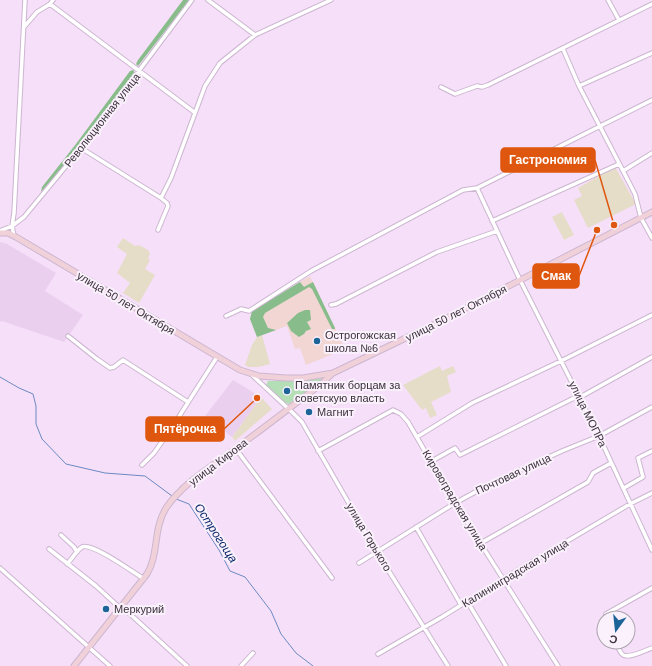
<svg xmlns="http://www.w3.org/2000/svg" width="652" height="666" font-family="Arial,sans-serif">
	<rect width="100%" height="100%" fill="#f6dff9"/>
	<path fill="#e6ddc8" d="M615,167l21,37 -48,24 -14,-28 8,-4 -4,-8z
		M562,212l12,23 -10,5 -12,-23z
		M123,238l12,8 4,-1 9,5 2,4 -2,4 2,2 -5,9 10,6 -16,28 -16,-10 7,-10 -13,-10 10,-19 -10,-7z
		M262,335l8,29 -11,3h-10l-4,-2 7,-20 5,-8z
		M440,366l2,5 11,-5 3,6 -9,4 4,16 -20,10 6,13 -7,3 -4,-10 -4,2 -19,-25z
		M261,397l11,12 -37,32 -3,-4z"/>
	<path fill="#ebcfef" d="M0,242l7,2 49,29 -11,18 38,24 -19,27 -62,-21 -2,1z
		M233,380l28,17 -29,40 -27,-21z"/>
	<path fill="#f1d6d4" d="M310,276l35,73 -39,16 -6,-17 -5,1 -8,-23 -30,11 -7,-18 2,-8z"/>
	<path fill="#b4deb6" d="M325,378l-36,26 -4,-1 -19,-18 2,-4 41,-1z"/>
	<path fill="#88bd8b" d="M183,0h6l-51,66 -2,-2 2,-4z
		M133,70l2,3 -55,73 -39,46 1,-5 34,-43 54,-73z
		M300,282l4,5 9,-5 22,46v1h-3l-20,-40 -3,-2 -44,26 -2,4 5,11 8,2 -19,7 -7,-18 2,-8z
		M305,310h5l1,10 -4,2 4,7 -5,2 -2,3 -5,3 -8,-6 -4,-8 11,-10z"/>
	<g fill="none" stroke-linecap="round" stroke-linejoin="round">
		<path stroke="#6d8ac2" stroke-width="1" d="M0,377l19,11 14,6 3,12v18l6,15 24,25 39,9 40,3 27,20
			M176,499l13,5 30,46 11,21 15,6 26,34 10,23 15,19 17,13"/>
		<defs>
			<path id="street" d="M208,0l47,35
				M608,0l11,20
				M50,4l144,108
				M24,27l13,-15 13,-8 3,-4
				M563,49l16,37 56,108 6,24 11,20
				M579,86l73,-33
				M441,87l14,7 22,-8 5,1 6,-2 164,-81
				M652,100l-175,88 43,92 79,156 53,114
				M81,148l80,50 10,-20 34,-92 15,-23 35,-28 76,-35
				M623,171l29,-18
				M492,221l127,-57
				M158,230l10,-24 -1,-3 -6,-5
				M0,231l12,-5 12,-9 57,-69 111,-148
				M14,236l-2,-10 2,-13 11,-213
				M331,305l5,-1 101,-52 60,-21
				M226,316l15,-7 8,2 62,-40 152,-81 14,-2
				M68,336l29,23 13,9 4,-1 9,-7 65,42
				M252,375l41,38 9,9 75,130 71,114
				M417,437l55,-34 89,-42 91,-46
				M236,449l96,129
				M318,451l75,-41 8,4 7,8 47,81 103,163
				M432,461l23,-13 5,7 112,-56 12,-4 68,-38
				M142,465l12,-12 19,-27 44,-69
				M624,488l19,-11 -5,-19 14,-7
				M416,527l45,78
				M61,535l13,12 3,5
				M481,543l107,-61 5,-9 18,-10
				M49,549l47,37 24,22 10,6 57,52
				M359,563l96,-60 35,-19 72,-33 37,-15 53,-29
				M67,564c5,-5 9,-13 15,-17 10,-5 52,26 62,32
				M0,568l110,98
				M467,601l39,65
				M605,618l1,-4 46,-26
				M616,642c2,4 3,9 6,12 5,6 24,-4 30,-6
				M378,654l64,-37 61,-38 127,-75 22,-11
				M241,666l12,-13"/>
			<path id="secondary" d="M0,233h8l8,4 224,133 19,6 27,2h17l30,-5 104,-50 215,-111
				M74,666l73,-92c12,-20 6,-45 19,-66 18,-26 45,-41 69,-59 29,-21 57,-43 85,-64l13,-12"/>
		</defs>
		<use href="#street" stroke="#ccb6d0" stroke-width="5.5"/>
		<use href="#secondary" stroke="#ccb6d0" stroke-width="7"/>
		<use href="#street" stroke="#fff" stroke-width="3.5"/>
		<use href="#secondary" stroke="#f1d1d9" stroke-width="5"/>
	</g>
	<g fill="#1d6599" stroke="#faf1fc" stroke-width="1.5">
		<circle cx="317" cy="341" r="4"/>
		<circle cx="287" cy="391" r="4"/>
		<circle cx="309" cy="412" r="4"/>
		<circle cx="106" cy="609" r="4"/>
	</g>
	<g text-anchor="middle" dominant-baseline="central" stroke-width="4" stroke-linejoin="round" paint-order="stroke">
		<g font-size="11" fill="#3a313b" stroke="#faf1fc">
			<text transform="translate(102 120) rotate(-52)">Революционная улица</text>
			<text transform="translate(126 303) rotate(31)">улица 50 лет Октября</text>
			<text transform="translate(456 313) rotate(-27)">улица 50 лет Октября</text>
			<text transform="translate(588 414) rotate(64)">улица МОПРа</text>
			<text transform="translate(218 462) rotate(-37)">улица Кирова</text>
			<text transform="translate(513 474) rotate(-25)">Почтовая улица</text>
			<text transform="translate(455 500) rotate(59)">Кировоградская улица</text>
			<text transform="translate(369 537) rotate(59)">улица Горького</text>
			<text transform="translate(515 573) rotate(-31)">Калининградская улица</text>
		</g>
		<g font-size="11" fill="#3a313b" stroke="#faf1fc" text-anchor="start">
			<text x="325" y="335">Острогожская<tspan x="325" dy="13">школа №6</tspan></text>
			<text x="295" y="385">Памятник борцам за<tspan x="295" dy="13">советскую власть</tspan></text>
			<text x="317" y="412">Магнит</text>
			<text x="114" y="609">Меркурий</text>
		</g>
		<g font-size="12" font-style="italic" fill="#082769" stroke="#faf1fc">
			<text transform="translate(216 533) rotate(57)">Острогоща</text>
		</g>
	</g>
	<path fill="none" stroke="#df570e" stroke-width="1.5" d="M614 225L595 160M597 230L579 276M257 398L224 429"/>
	<g fill="#df570e" stroke="#faf1fc" stroke-width="1.5">
		<circle cx="614" cy="225" r="4"/>
		<circle cx="597" cy="230" r="4"/>
		<circle cx="257" cy="398" r="4"/>
	</g>
	<g fill="#df570e" stroke="#df570e" stroke-width="1.5">
		<rect x="501" y="148" width="94" height="24" rx="4"/>
		<rect x="533" y="264" width="46" height="24" rx="4"/>
		<rect x="146" y="417" width="78" height="24" rx="4"/>
	</g>
	<g font-size="12" text-anchor="middle" font-weight="bold" fill="#fff">
		<text x="548" y="164">Гастрономия</text>
		<text x="556" y="280">Смак</text>
		<text x="185" y="433">Пятёрочка</text>
	</g>
	<g transform="translate(616 630) rotate(195)"><circle r="19" fill="#faf1fc" stroke="#ada4af"/>
	<path d="M0-3L7 15L0 10L-7 15Z" fill="#1d6599"/>
	<text y="-6" font-size="11" font-weight="bold" text-anchor="middle" fill="#3a313b">С</text>
	</g>
</svg>
